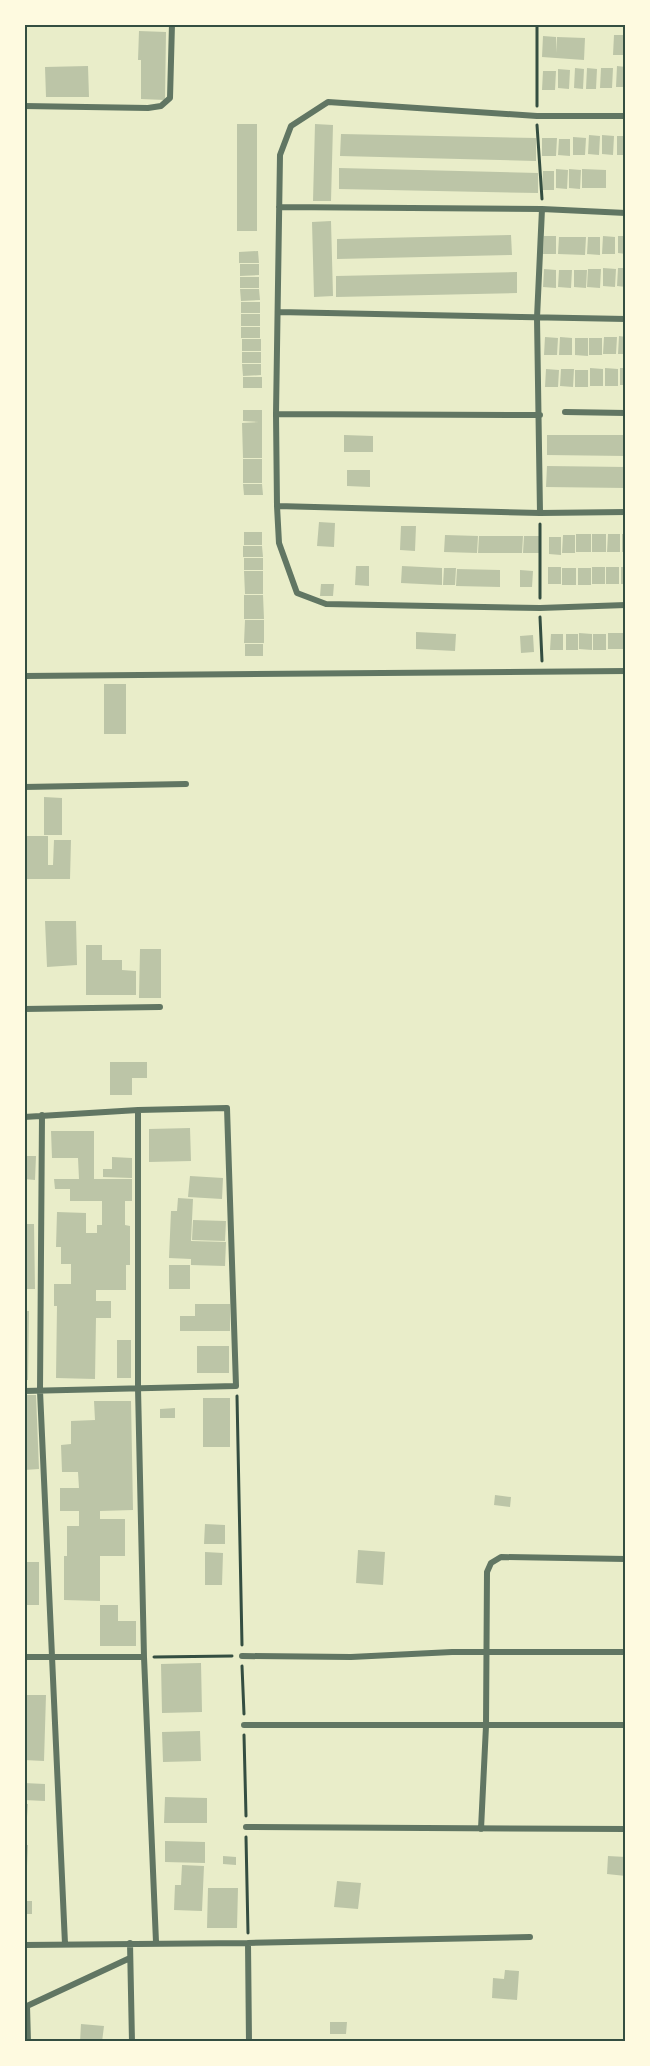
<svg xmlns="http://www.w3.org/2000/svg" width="650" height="2066" font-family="'Space Grotesk',sans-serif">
	<rect width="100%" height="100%" fill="#e9edc9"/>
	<path fill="#bcc5a7" d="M139,31l27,1 -1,68 -24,-1v-39h-3z
		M614,35h12v20h-13z
		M543,36l13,1v16l1,-16 28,1 -1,22 -42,-3z
		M88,66l1,31h-43l-1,-30z
		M617,66l9,1 -1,20h-9z
		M575,68l9,1 -1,20 -9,-1z
		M587,68l10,1 -1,20h-10z
		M601,68h12l-1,20h-12z
		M558,69l12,1 -1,19 -11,-1z
		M543,71h13l-1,19h-13z
		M237,124h20v107h-20z
		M315,124l18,1 -2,76h-18z
		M341,134l195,4v23l-196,-5z
		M589,135l11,1 -1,19 -11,-1z
		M602,135l12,1 -1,19 -11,-1z
		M617,136h9v19h-9z
		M573,137l13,1 -1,17h-12z
		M542,138h15l-1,18h-14z
		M559,139h11v17l-12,-1z
		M339,168l199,5v20l-199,-4z
		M556,169l12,1 -1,19 -11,-1z
		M569,169l12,1 -1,19 -11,-1z
		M582,169l24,1v18h-24z
		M543,171h11v19h-12z
		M331,221l2,75 -19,1 -2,-75z
		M511,235l1,20 -175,4v-20z
		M544,236h12v18h-13z
		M603,236l12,1v17h-13z
		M618,236h8v18l-8,-1z
		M559,237h27l-1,18 -27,-1z
		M588,237h12v18l-13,-1z
		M258,251l1,12h-20v-11z
		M240,264h19v11l-19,1z
		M603,268l13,1 -1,18 -12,-1z
		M618,268h8v19l-9,-1z
		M544,269l12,1v18l-13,-1z
		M588,269h13l-1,19 -13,-1z
		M559,270h13l-1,18 -13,-1z
		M574,270h13l-1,18 -12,-1z
		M517,272v21l-181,4v-21z
		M240,277h19v11h-19z
		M240,289h19l1,11 -19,1z
		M241,302h19v11h-19z
		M241,314h19v12h-19z
		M241,327h19v11h-19z
		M619,336l7,1v17h-8z
		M545,337l13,1 -1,17h-13z
		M560,337l12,1v17h-13z
		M604,337h13l-1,17h-13z
		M575,338h13v18l-13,-1z
		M589,338h13v17h-13z
		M242,339h19v12h-19z
		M242,352h19v11h-19z
		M242,364h19v11l-18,1z
		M590,368l13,1v17h-13z
		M605,368l13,1v17h-13z
		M620,368h6v17h-6z
		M546,369l13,1 -1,17h-13z
		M561,369h13l-1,18 -13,-1z
		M575,370h13v17h-13z
		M243,377h19v11h-19z
		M243,410h19v48h-19l-1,-35 17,-1 -16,-1z
		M344,435l29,1v16h-29z
		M547,435h79v21l-79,-1z
		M243,459h19v24h-19z
		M547,466l79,1v21l-80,-1z
		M347,470h23v17l-23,-1z
		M243,484h19l1,11h-19z
		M319,522l16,1 -1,24 -17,-1z
		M401,526h15l-1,25 -15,-1z
		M244,532h18v13h-18z
		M576,534h15v18h-15z
		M592,534h14v18h-14z
		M608,534h12v18h-13z
		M622,534h4v18h-4z
		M445,535l33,1 -1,17 -33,-1z
		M563,535h12v18h-13z
		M479,536h44l-1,17h-44z
		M524,536h15v17h-16z
		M549,537h12v18l-12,-1z
		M243,546h19l1,11h-20z
		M244,558h19v12h-19z
		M356,566h13v20l-14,-1z
		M402,566l40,2v17l-41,-2z
		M548,567h13v17h-13z
		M592,567h13v17h-13z
		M606,567h13v17h-13z
		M621,567h5v17h-5z
		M444,568h12l-1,17h-12z
		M562,568h14v17h-14z
		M578,568h13v17h-13z
		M457,569l43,1v17l-44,-1z
		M520,570l13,1 -1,16h-12z
		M244,571h19v23h-18z
		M321,584h13l-1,12h-13z
		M244,595h19l1,24h-20z
		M245,620h19v23h-20z
		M416,632l40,2 -1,17 -39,-2z
		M579,633l13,1v16l-13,-1z
		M608,633h18v16h-18z
		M551,634h12v16h-13z
		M566,634h12v16h-12z
		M593,634h13v16h-13z
		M533,635l1,17 -13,1 -1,-17z
		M245,644h18v12h-18z
		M104,684h22v50h-22z
		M44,797l18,1v37h-18z
		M25,836h23v29h5l1,-25h17l-1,39h-45z
		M45,921h31l1,44 -30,2z
		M86,945h16v15h20v10l14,1v24h-50z
		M140,949h21v49h-22z
		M110,1062h37v16h-15v17h-22z
		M190,1128l1,33 -42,1v-33z
		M51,1131h43v48h38v22h-7v24l5,1v39h-4v25h-30v11h15v17h-15l-1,61 -39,-1 1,-72h-3v-22h17v-20h-10v-17h-5l1,-35 29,1v20h11v-8h5v-24h-32v-12h-15l-1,-10h25l-1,-21h-26z
		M24,1156h12l-1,24 -11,-1z
		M112,1157l20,1v20l-29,-1v-8h9z
		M190,1176l33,2 -1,21 -34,-2z
		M178,1198l15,1 -2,42 35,1 -1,24 -34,-1v-6l-22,-1 2,-47h6z
		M193,1220l33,1 -1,20 -33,-1z
		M24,1224h10l1,65h-11z
		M169,1265h21v24h-21z
		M195,1304h35v27h-50v-15h15z
		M24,1311h5l-1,69h-4z
		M117,1340h14v38h-14z
		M197,1346h32v27h-32z
		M24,1395h12l3,74 -15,1z
		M203,1398h27v49h-27z
		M94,1401h37l2,109 -33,1v8h25v37h-25v45l-36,-1v-44h3v-30h12v-15h-19v-23h19l-1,-16h-16l-1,-27 10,-1v-23l24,-1z
		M175,1408v10h-15v-9z
		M495,1495l16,2 -1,10 -16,-2z
		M205,1524l20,1v19h-21z
		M358,1550l27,2 -2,33 -27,-2z
		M205,1552l18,1 -1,32h-17z
		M24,1562h15v43h-15z
		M100,1605h18v16h18v25h-36z
		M201,1663l1,49 -40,1 -1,-49z
		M24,1695h22l-2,66 -20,-1z
		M200,1731l1,30 -38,1 -1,-30z
		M24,1783l21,1v17l-21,-1z
		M165,1797l42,1v25h-43z
		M24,1804h4l-1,13h-3z
		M165,1841l40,1v21l-40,-1z
		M24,1845h4l-1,21h-3z
		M223,1856l13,1v8l-13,-1z
		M608,1856l18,1v19l-19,-2z
		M182,1865l22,1 -2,45 -28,-1 1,-25h6z
		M337,1881l24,2 -3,26 -24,-2z
		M208,1888h30l-1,40h-30z
		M24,1901h8v13h-8z
		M505,1970l14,1 -2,29 -25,-2 1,-20 11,1z
		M330,2022h17l-1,12h-16z
		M81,2024l23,2 -2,16h-22z"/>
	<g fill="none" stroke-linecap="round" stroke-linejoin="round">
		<path stroke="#344e41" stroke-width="3" d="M537,106v-82
			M537,125l5,74
			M540,598v-74
			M540,617l2,44
			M237,1396l5,249
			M154,1657l78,-1
			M242,1666l2,48
			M244,1735l2,81
			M246,1837l2,96"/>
		<path stroke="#617663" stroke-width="6" d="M24,106l124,2 13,-2 9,-8 2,-74
			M626,116h-89l-209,-14 -37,24 -11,29 -4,259 1,92 2,37 18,50 29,11 214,4 86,-3
			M279,207l263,2 84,4
			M278,312l348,7
			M565,412l61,1
			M276,414l264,1
			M277,506l263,7 86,-1
			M540,513l-3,-195 5,-109
			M24,676l602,-5
			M24,787l162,-3
			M24,1009l136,-2
			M138,1110v278l6,269 12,285
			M42,1115l-2,276 25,553
			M24,1117l114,-7 89,-2 9,278 -212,5
			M242,1656l109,1 101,-5h174
			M24,1657h120
			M244,1725h382
			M246,1827l380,2
			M481,1829l5,-103 1,-154 4,-9 10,-6 125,2
			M130,1943l2,99
			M248,1943l1,99
			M24,1945l224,-2 282,-6
			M28,2042l-1,-36 103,-48"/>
	</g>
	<rect width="650" height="2066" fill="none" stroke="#fefae0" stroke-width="51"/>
	<rect x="26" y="26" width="598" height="2014" fill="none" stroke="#344e41" stroke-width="2"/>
</svg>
